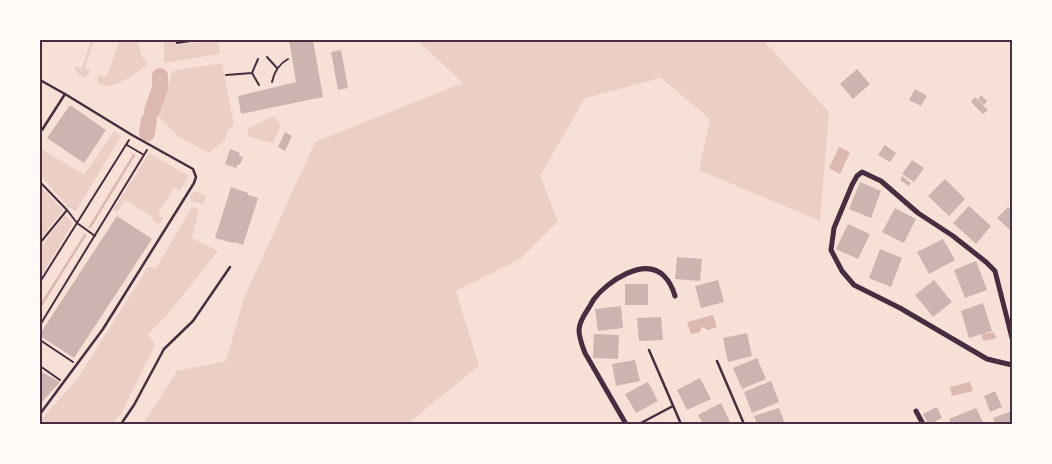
<svg xmlns="http://www.w3.org/2000/svg" width="1052" height="464" font-family="'Golos Text',sans-serif">
	<rect width="100%" height="100%" fill="#f7e1d7"/>
	<path fill="#ebcfc5" d="M91,40h3l-9,28 6,3 -3,4 -5,3c-5,-3 -8,-6 -8,-12l7,2z
		M120,40h18l3,15 7,9c-13,9 -35,29 -50,19v-8l8,2z
		M164,40h11l1,5 42,-5 2,14 -56,9z
		M417,40h346l66,72 -9,109 -121,-51 11,-51 -49,-41 -76,20 -45,78 18,45 -38,38 -64,32 23,75 -72,58h-264l34,-53 49,-10 18,-63 71,-156 148,-59z
		M222,63l12,61 -6,6 -3,10 -16,13 -30,-16 -20,-19 13,-47z
		M271,117h3l7,9 -8,17 -25,-7v-7z
		M114,131l7,5 -45,75 -8,-4 -28,-32v-27l44,27z
		M149,153l38,22 1,2 -8,14 -6,-3 -16,26 5,4 -4,7 -7,-5 1,-3 -28,-17 -8,12 -4,-2z
		M40,186l23,24 -23,30z
		M194,192c4,-1 9,2 12,5l-3,7 -12,-3 -1,-5z
		M192,207l7,2 -7,29 26,13 -51,64 -19,19 7,11 -34,69 -9,10h-72v-3l38,-43 70,-111 8,1z
		M65,215l8,8 -33,55v-30z"/>
	<path fill="#dcb8b0" d="M839,147l11,5 -10,22 -11,-6z
		M713,315l4,12 -9,3 -5,-3 -2,1 -1,4 -9,2 -4,-12z
		M993,332l2,2 1,3 -2,2 -10,2 -3,-5 2,-2z
		M970,382l3,9 -21,5 -2,-9z"/>
	<g fill="none" stroke-linecap="round" stroke-linejoin="round">
		<path stroke="#dcb8b0" stroke-width="2.5" d="M90,227l44,-72
			M40,307l45,-72"/>
		<path stroke="#dcb8b0" stroke-width="16" d="M152,111l8,-23v-12
			M147,133l2,-13"/>
	</g>
	<path fill="#ccb4b1" d="M289,40h24l10,57 -82,17 -3,-18 58,-14z
		M341,50l7,38 -10,2 -7,-38z
		M857,69l13,15 -17,15 -13,-15z
		M915,89l12,7 -6,10 -12,-6z
		M981,95l6,6 -3,4 -6,-6z
		M975,97l13,13 -5,4 -12,-12z
		M70,105l36,25 -22,33 -37,-25z
		M285,132l7,4 -7,15 -7,-4z
		M885,145l11,8 -6,9 -12,-7z
		M230,149l10,4 -1,3 4,1 -3,8 -2,-1 -2,4 -11,-4z
		M912,160l12,8 -10,14 -12,-8z
		M902,176l9,7 -2,3 -9,-6z
		M945,179l20,20 -16,17 -21,-20z
		M860,182l21,9 -10,27 -22,-9z
		M231,187l17,6v2l10,3 -15,47 -9,-3 -1,1 -18,-5z
		M969,206l22,20 -15,18 -23,-21z
		M1008,207l4,4v19l-1,1 -14,-13z
		M895,208l21,11 -12,24 -22,-11z
		M117,216l35,23 -78,119 -34,-22v-2z
		M848,224l22,10 -12,25 -22,-10z
		M943,239l12,21 -26,14 -12,-22z
		M880,249l22,9 -11,29 -22,-9z
		M677,257l25,2 -2,22 -25,-2z
		M976,261l11,29 -22,8 -11,-28z
		M718,280l6,22 -23,6 -6,-22z
		M934,280l18,22 -19,15 -18,-22z
		M625,284h23v21h-23z
		M983,303l9,28 -23,7 -8,-27z
		M621,306l2,22 -25,3 -3,-22z
		M661,317l2,23 -24,1 -2,-23z
		M747,333l5,23 -24,6 -5,-24z
		M594,334l25,1 -1,24 -25,-1z
		M757,358l9,21 -24,10 -9,-21z
		M635,360l5,21 -24,5 -4,-22z
		M40,371l20,11 -20,22z
		M700,378l11,21 -24,11 -10,-20z
		M771,381l8,21 -27,11 -8,-21z
		M648,382l10,19 -22,12 -11,-19z
		M995,391l7,16 -12,5 -6,-16z
		M721,403l10,21h-28l-5,-9z
		M937,407l5,11 -12,6h-2l-5,-10z
		M779,408l6,16h-28l-3,-8z
		M976,408l8,16h-33l-2,-5z
		M1012,411v13h-17l-2,-6z"/>
	<g fill="none" stroke-linecap="round" stroke-linejoin="round">
		<path stroke="#4a2c40" stroke-width="2" d="M177,40v3l21,-3
			M267,57l10,11
			M252,73l6,-14
			M226,75l26,-2 7,12
			M272,82c2,-10 7,-18 16,-23
			M127,145l17,10
			M40,182l27,28
			M40,243l27,-33 10,13 18,13
			M40,282l89,-142
			M40,325l107,-175
			M40,340l33,22
			M40,366l20,14"/>
		<path stroke="#4a2c40" stroke-width="2.5" d="M40,80l25,14 67,41 61,34 3,8 -2,6 -91,146 -63,85
			M42,130l23,-36
			M649,350l32,74
			M717,361l27,63
			M121,424l13,-19 30,-56 29,-28 37,-54
			M639,424l34,-18"/>
		<path stroke="#4a2c40" stroke-width="5" d="M1012,338l-17,-67 -9,-9 -33,-26 -35,-23 -37,-32 -19,-9 -5,4 -5,9 -18,43 -3,22 11,21 12,14 46,23 87,51 25,6
			M916,411l7,13
			M626,424l-41,-71c-3,-8 -6,-15 -6,-23 0,-7 5,-15 9,-21 2,-3 4,-7 6,-10 13,-17 50,-43 70,-23 5,5 9,13 11,20"/>
	</g>
	<rect width="1052" height="464" fill="none" stroke="#fffaf5" stroke-width="82"/>
	<rect x="41" y="41" width="970" height="382" fill="none" stroke="#4a2c40" stroke-width="2"/>
</svg>
